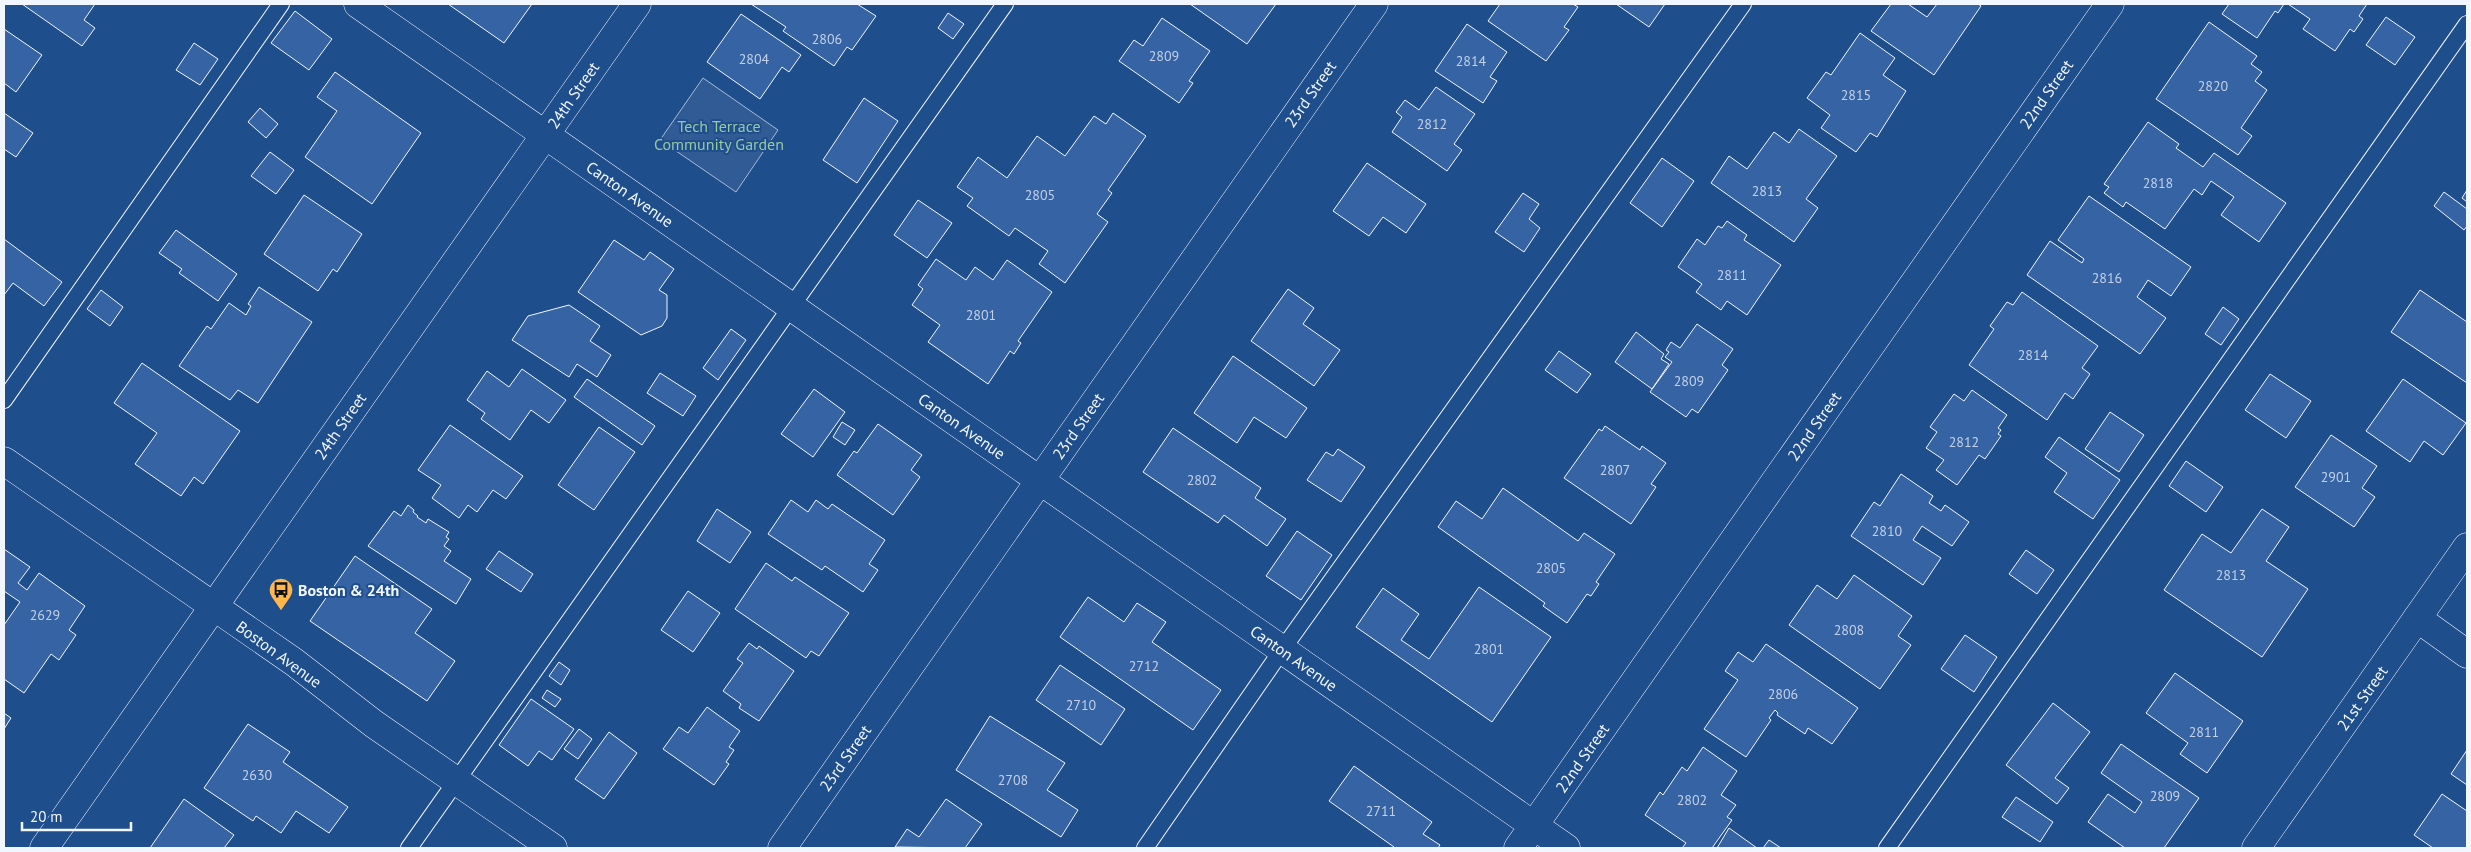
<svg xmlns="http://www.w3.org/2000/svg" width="2471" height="852" font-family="'PT Sans',sans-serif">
	<rect width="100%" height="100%" fill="#1f4e8c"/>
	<path fill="#305b95" stroke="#a8bbd7" d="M703,78l75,52 -42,62 -76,-52z"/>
	<path fill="#3563a3" stroke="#f2f6ff" d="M22,4h73l-11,16 11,8 -13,18z
		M448,4h84l-28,39z
		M751,4h106l19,12 -24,34 -5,-3 -13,19 -51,-35 3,-4z
		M1190,4h86l-29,40z
		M1500,4h73l5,3 -14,20 5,3 -23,31 -58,-40z
		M1616,4h49l-16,23z
		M1891,4h17l19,13 10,-13h41l3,2 -47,69 -63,-44z
		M2229,4h55l-6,9 -3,-2 -18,27 -35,-24z
		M2288,4h79l-8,12 4,3 -9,13 -4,-3 -15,22 -32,-22 7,-10z
		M295,11l37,28 -23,31 -38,-27z
		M948,13l16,11 -11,15 -15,-11z
		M741,14l60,41 -12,17 -7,-5 -22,32 -53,-37z
		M2386,17l29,20 -20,28 -29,-20z
		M1162,18l48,33 -21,30 4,2 -14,20 -60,-42 15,-21 9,6z
		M2209,22l48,34 -6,8 11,8 -7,9 12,9 -26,38 11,8 -14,19 -82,-56z
		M1467,24l40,28 -17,25 7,4 -14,22 -48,-32z
		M4,29l38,26 -26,37 -12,-9z
		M1860,33l35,25 -12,17 23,16 -29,46 -7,-4 -14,19 -35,-24 9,-13 -23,-17 19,-26 5,3z
		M194,43l24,16 -18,26 -24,-15z
		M335,72l86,61 -49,71 -67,-47 32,-46 -20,-14z
		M1436,87l39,27 -21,30 8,6 -15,21 -55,-39 10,-15 -6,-5 9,-12 14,10z
		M864,98l34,23 -41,62 -34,-23z
		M260,108l18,16 -12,14 -18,-16z
		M4,113l29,20 -17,24 -12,-8z
		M1113,113l33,23 -38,54 4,3 -15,21 11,8 -43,61 -26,-19 9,-13 -33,-23 -6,8 -42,-30 6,-8 -16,-11 21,-30 29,21 30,-42 28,20 29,-40 12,8z
		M2148,122l31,22 -3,4 27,19 11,-14 72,50 -27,39 -38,-27 13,-18 -23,-16 -9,14 -8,-6 -29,40 -39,-27 -3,5 -19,-14 5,-6 -5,-3z
		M1799,129l38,27 -31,43 12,9 -24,34 -83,-59 18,-27 18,13 27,-37 15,11z
		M270,152l24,18 -18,24 -25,-18z
		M1662,158l32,23 -32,46 -32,-24z
		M1367,163l59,41 -20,29 -23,-16 -14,19 -36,-25z
		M2467,190v12l-5,-4z
		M2444,192l23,17v17l-3,4 -30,-24z
		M1523,193l16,11 -10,15 11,9 -16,24 -29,-20z
		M304,195l58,39 -25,38 -4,-3 -15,22 -54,-37z
		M2089,196l102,71 -20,29 -23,-16 -11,17 29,21 -26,36 -113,-79 23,-34 32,22 2,-4 -26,-19z
		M918,200l34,23 -25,35 -33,-23z
		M1727,221l20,14 -3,5 37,25 -34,50 -20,-14 -6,9 -25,-18 6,-8 -24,-17 19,-28 8,6 13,-19 4,2z
		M176,230l61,44 -19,27 -39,-28 3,-4 -23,-16z
		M4,239l58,43 -18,24 -31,-23 -9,12z
		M614,240l30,20 6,-8 24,17 -15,21 8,5v23l-5,8 -21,9 -63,-43z
		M936,259l30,21 9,-13 18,13 14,-20 45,32 -34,49 3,2 -7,11 -4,-3 -22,33 -60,-42 12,-17 -28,-20 11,-16 -5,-4z
		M259,287l53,35 -54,81 -20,-13 -8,10 -51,-34 28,-40 4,3 18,-26 17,12 5,-9 -3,-2z
		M1288,289l26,19 -11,16 37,26 -26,36 -63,-45z
		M101,290l22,17 -13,19 -23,-17z
		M2420,290l47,32v61l-76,-51z
		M2022,292l76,54 -16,22 8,6 -17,25 -8,-6 -18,27 -78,-55 25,-36 -4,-3 17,-24 6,3z
		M569,305l31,21 -10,15 21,14 -14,22 -20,-13 -8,13 -57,-37 16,-24z
		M2223,307l16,12 -18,26 -16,-11z
		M1697,324l36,25 -11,16 6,5 -30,43 -6,-4 -6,8 -36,-25 22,-30 -7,-5 4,-5 -3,-2 5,-8 9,6z
		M731,329l15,11 -28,40 -15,-12z
		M1636,332l28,22 -3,5 8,5 -17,25 -37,-27z
		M1559,351l32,23 -14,19 -32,-23z
		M1233,356l74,52 -21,30 -32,-21 -17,26 -43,-30z
		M142,363l98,68 -37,53 -9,-7 -13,19 -46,-32 22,-31 -43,-30z
		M522,369l44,31 -17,23 -18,-13 -21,30 -29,-21 4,-6 -18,-13 20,-29 22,16z
		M660,373l36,23 -13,20 -36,-23z
		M2270,374l41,27 -25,37 -41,-28z
		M587,379l68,47 -13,19 -68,-48z
		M2403,379l63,44 -23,32 -19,-14 -14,21 -44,-31z
		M814,389l31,23 -32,45 -32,-23z
		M1972,390l35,25 -9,13 3,2 -3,4 3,2 -16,23 -6,-4 -22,30 -21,-15 8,-10 -18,-12 11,-16 -7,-5 24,-33 10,7z
		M2110,412l34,23 -25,37 -34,-23z
		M842,422l13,8 -10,15 -12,-8z
		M878,424l44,31 -11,15 9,7 -27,38 -56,-40 17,-24 3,2z
		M450,425l73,51 -17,23 -13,-9 -16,22 -9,-7 -9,13 -27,-20 9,-13 -23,-15z
		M1605,426l35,24 2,-4 24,17 -15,21 5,3 -25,37 -67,-46 35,-49 3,2z
		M599,427l36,25 -41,58 -36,-25z
		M1173,428l88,60 -6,10 31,21 -19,27 -43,-31 -6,8 -75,-51z
		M2331,435l46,31 -15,22 13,9 -21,30 -59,-40z
		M2059,437l61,43 -27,39 -39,-27 13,-19 -22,-16z
		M1338,449l27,18 -24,35 -34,-22 19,-28 7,4z
		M2186,461l37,26 -17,25 -37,-26z
		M1901,474l32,22 -4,7 12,8 4,-6 24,17 -17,24 -30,-20 -9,14 28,18 -18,27 -72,-49 23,-34 6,4z
		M1503,488l75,53 6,-8 31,21 -19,28 3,2 -8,12 -4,-2 -20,29 -24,-17 2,-3 -107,-76 18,-26 26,18z
		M791,500l17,12 8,-12 12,9 4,-5 53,36 -16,24 9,6 -15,22 -38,-26 -3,4 -54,-36z
		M408,505l6,5 -1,2 5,4 -1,1 9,6 2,-4 21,13 -3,5 3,2 -5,7 7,5 -7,10 27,18 -15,25 -88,-58 26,-35 7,5z
		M717,509l34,23 -21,31 -33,-22z
		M2262,509l27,18 -23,34 42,28 -46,68 -98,-67 38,-56 29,19z
		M1297,531l35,24 -31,45 -35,-24z
		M4,549l26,18 -12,16 9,7 12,-17 46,33 -16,24 7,5 -17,25 -8,-6 -27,39 -20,-14v-54l16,-23 -16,-11z
		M2026,550l28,20 -17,24 -28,-20z
		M499,551l34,23 -12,18 -35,-23z
		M355,556l77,53 -17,24 40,28 -28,40 -117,-80z
		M766,563l26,18 3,-4 54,36 -30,43 -8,-5 -5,7 -71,-49z
		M1854,575l58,41 -14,20 13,9 -31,44 -91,-64 28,-40 20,14z
		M1479,587l72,50 -59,85 -136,-95 27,-39 36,26 -18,26 28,19z
		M688,591l32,22 -27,39 -32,-22z
		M1088,597l36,25 13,-19 29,19 -14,20 69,48 -28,40 -133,-93z
		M1965,635l32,22 -23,35 -33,-23z
		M749,643l8,6 2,-3 35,25 -35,50 -20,-13 2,-4 -18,-13 20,-28 -6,-4z
		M1766,644l92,64 -26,36 -24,-16 -3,6 -28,-19 1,-2 -3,-3 -6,8 2,2 -25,37 -42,-28 34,-49 -13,-9 13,-19 15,10z
		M559,662l11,8 -9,15 -12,-9z
		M1060,665l65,44 -24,36 -65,-45z
		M2175,673l68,48 -36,52 -27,-19 8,-11 -42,-30z
		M547,690l14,9 -6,8 -13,-9z
		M531,699l43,30 -22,31 -13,-9 -11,15 -29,-21z
		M2053,703l37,29 -35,46 14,10 -12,16 -51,-39z
		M707,707l33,24 -11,16 5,3 -8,12 3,2 -15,21 -51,-36 16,-22 9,6z
		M4,713l7,5 -7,11z
		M990,716l75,47 -18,27 31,20 -17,27 -105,-67z
		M248,724l42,28 -7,10 65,45 -19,26 -33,-22 -15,22 -25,-17 -3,5 -49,-33z
		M579,729l13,10 -14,20 -14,-10z
		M609,732l28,21 -33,46 -29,-20z
		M2121,744l78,54 -35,50h-39l-37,-26 20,-28 27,19 7,-11 -41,-29z
		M1703,747l34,24 -16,24 15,10 -9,12 5,3 -20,28h-30l4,-5 -41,-28 15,-23 3,3 19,-28 5,4z
		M2467,750v35l-16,-11z
		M1354,766l78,56 -9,12 17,11 -2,3h-45l1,-1 -65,-46z
		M2442,794l25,17v37h-34l-19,-13z
		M2016,797l37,25 -13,20 -38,-25z
		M184,799l50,36 -10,13h-74z
		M946,799l36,25 -17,24 -70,-1 12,-18 12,8z
		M1729,828l28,20h-40z
		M1769,840l12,8h-18z"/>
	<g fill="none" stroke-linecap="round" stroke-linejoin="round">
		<defs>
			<path id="service" d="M4,400l277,-396
				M409,848l596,-844
				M1145,848l137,-198 461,-646
				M1887,848l580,-824"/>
			<path id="minor" d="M358,4l1208,844
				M2417,618l50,36
				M44,848l593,-844
				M782,848l592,-844
				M1518,848l592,-844
				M2256,848l211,-301"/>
			<path id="tertiary" d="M4,461l290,201 80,62 179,124"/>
		</defs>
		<use href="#service" stroke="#f2f6ff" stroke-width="18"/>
		<use href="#minor" stroke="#f2f6ff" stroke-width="29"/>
		<use href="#tertiary" stroke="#f2f6ff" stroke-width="29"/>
		<use href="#service" stroke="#1f4e8c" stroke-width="16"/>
		<use href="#minor" stroke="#1f4e8c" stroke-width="28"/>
		<use href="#tertiary" stroke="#1f4e8c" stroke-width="28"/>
	</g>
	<defs>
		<symbol id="bus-pin" viewBox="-11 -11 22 30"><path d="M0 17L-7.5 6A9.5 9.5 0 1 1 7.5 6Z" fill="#ffb74d" stroke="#1f4e8c"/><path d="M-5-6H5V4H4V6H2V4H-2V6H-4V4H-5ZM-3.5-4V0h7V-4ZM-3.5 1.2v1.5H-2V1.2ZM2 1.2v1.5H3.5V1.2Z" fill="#111"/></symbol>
	</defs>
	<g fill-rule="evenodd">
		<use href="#bus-pin" x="267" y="576" width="28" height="38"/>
	</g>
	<g text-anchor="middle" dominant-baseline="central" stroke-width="4" stroke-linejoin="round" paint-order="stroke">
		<g font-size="14" fill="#c3d1e8">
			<text x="827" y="39">2806</text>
			<text x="1164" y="56">2809</text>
			<text x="754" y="59">2804</text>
			<text x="1471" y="61">2814</text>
			<text x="2213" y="86">2820</text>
			<text x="1856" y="95">2815</text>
			<text x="1432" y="124">2812</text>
			<text x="2158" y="183">2818</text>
			<text x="1767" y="191">2813</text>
			<text x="1040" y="195">2805</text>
			<text x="1732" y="275">2811</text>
			<text x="2107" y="278">2816</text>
			<text x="981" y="315">2801</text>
			<text x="2033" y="355">2814</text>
			<text x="1689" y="381">2809</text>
			<text x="1964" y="442">2812</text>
			<text x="1615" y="470">2807</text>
			<text x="2336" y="477">2901</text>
			<text x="1202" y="480">2802</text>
			<text x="1887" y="531">2810</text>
			<text x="1551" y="568">2805</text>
			<text x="2231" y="575">2813</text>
			<text x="45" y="615">2629</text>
			<text x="1849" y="630">2808</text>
			<text x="1489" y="649">2801</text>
			<text x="1144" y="666">2712</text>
			<text x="1783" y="694">2806</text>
			<text x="1081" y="705">2710</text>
			<text x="2204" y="732">2811</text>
			<text x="257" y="775">2630</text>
			<text x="1013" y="780">2708</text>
			<text x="2165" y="796">2809</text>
			<text x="1692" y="800">2802</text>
			<text x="1381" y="811">2711</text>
		</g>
		<g font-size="16" fill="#f2f6ff" stroke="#1f4e8c">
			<text transform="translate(1310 94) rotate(-55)">23rd Street</text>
			<text transform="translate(2046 94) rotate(-55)">22nd Street</text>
			<text transform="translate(573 95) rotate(-55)">24th Street</text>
			<text transform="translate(630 194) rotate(35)">Canton Avenue</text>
			<text transform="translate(340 426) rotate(-55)">24th Street</text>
			<text transform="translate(962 426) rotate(35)">Canton Avenue</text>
			<text transform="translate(1078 426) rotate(-55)">23rd Street</text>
			<text transform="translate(1814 426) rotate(-55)">22nd Street</text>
			<text transform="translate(279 654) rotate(36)">Boston Avenue</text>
			<text transform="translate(1294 658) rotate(35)">Canton Avenue</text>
			<text transform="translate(2362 698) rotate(-55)">21st Street</text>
			<text transform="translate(845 758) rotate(-55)">23rd Street</text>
			<text transform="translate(1582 758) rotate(-55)">22nd Street</text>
		</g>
		<g font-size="16" fill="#97c8a6" stroke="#1f4e8c">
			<text x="719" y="126">Tech Terrace<tspan x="719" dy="18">Community Garden</tspan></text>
		</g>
		<g font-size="16" font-weight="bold" fill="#f2f6ff" stroke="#1f4e8c" text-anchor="start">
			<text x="298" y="590">Boston &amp; 24th</text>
		</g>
	</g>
	<rect width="2471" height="852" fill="none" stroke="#f2f6ff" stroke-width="10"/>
	<path d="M22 822v8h109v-8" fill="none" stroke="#f2f6ff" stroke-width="2.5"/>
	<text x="30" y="822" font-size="15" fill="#f2f6ff" stroke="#1f4e8c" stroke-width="4" paint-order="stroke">20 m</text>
</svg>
